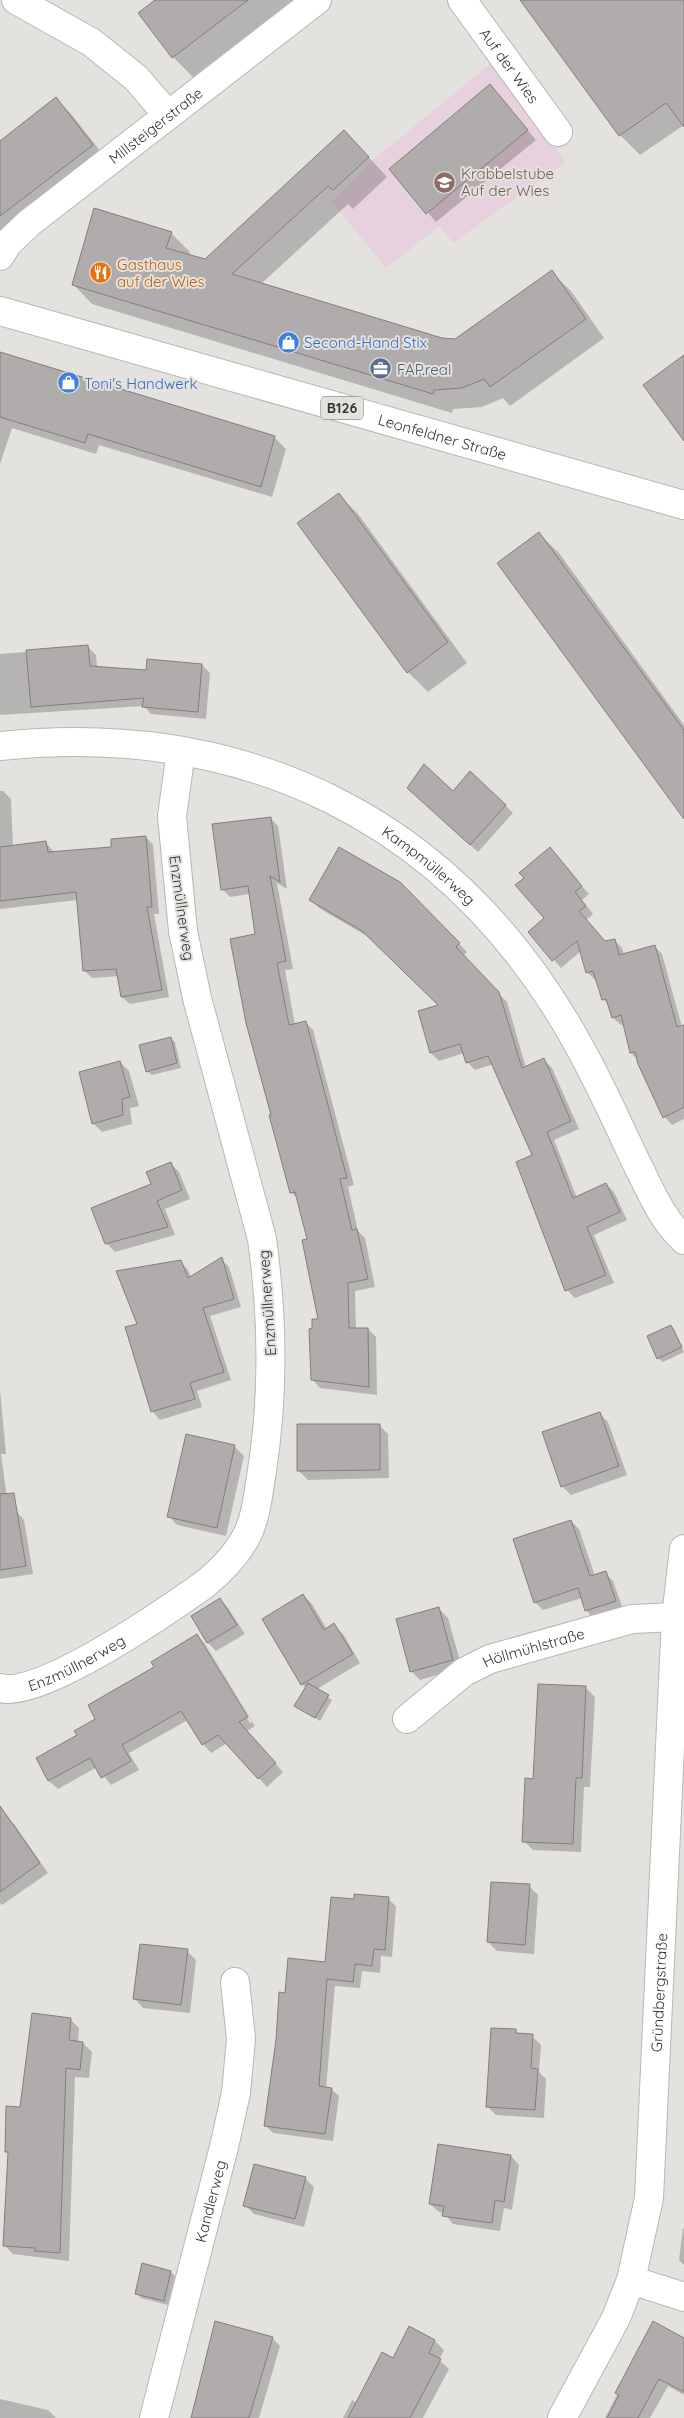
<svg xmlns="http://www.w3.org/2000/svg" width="684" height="2418" font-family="Quicksand,sans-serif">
	<rect width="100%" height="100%" fill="#e4e2df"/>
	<path fill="#e8d1df" d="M495,60l71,102 -113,81 -13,-17 -54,42 -54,-66 40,-41z"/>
	<path fill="#0003" fill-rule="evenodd" d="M157,0h136l-100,77 -20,-20 -33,-44z
		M522,0h162v125l-44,30 -20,-20z
		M490,86l46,54 -100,82 -45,-53z
		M56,99l16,16 36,46 -108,83v-102z
		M363,151l24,26 -34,32 -5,-5 -87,80 181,55 14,1 95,-68 20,19 33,47 -94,68 -7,-8 -21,9 -29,2 -1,4 -360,-109 -19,-20 98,-51 19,19 -1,4 16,4z
		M0,354l275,84 11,11 -14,48 -173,-52 -3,9 -84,-26 -12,36z
		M338,494l20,20 109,149 -39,29 -20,-20z
		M539,534l20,19 125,172v89z
		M88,647l8,8 1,13 50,3 55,-6 8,8 -4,46 -55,-5 -7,-8 -144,9v-61z
		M0,791h3l8,8 2,47 33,-3 8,9 58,-4 34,-11 7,8 6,69h-5l15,83 -39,7 -8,-7 -3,-21 -27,2 -8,-8 -6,-70 -78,9z
		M453,792l52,13 8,8 -35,39 -61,-56z
		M270,818l8,8 9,63 -10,-6 16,86 -8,1 10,55 10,-3 8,8 41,155 -6,2 10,44 7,7 10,49 -20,4 1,38h12l8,8 1,58 -57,-7 -8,-9 8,-59 -12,-80 -10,-41 -7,-7 -19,-77 -16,-179 -6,-42 -20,3 -8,-8z
		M557,857l32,37 -7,6 11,14 -7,6 20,23 8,-3 8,8 2,7 30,-9 8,8 20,73 2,1v91l-12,6 -7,-8 -27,-57 -7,-7 -6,-29 -4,1 -8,-7 -3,-12 -7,-7 -6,-19h-2l-8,-8 -6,-21 -20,17 -31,-36 15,-14z
		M399,883l68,69 -4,4 44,46 19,66 18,-8 8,8 27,61 -25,11 23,58 29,-14 8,8 13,28 -33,15 20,48 -39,15 -8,-8 -33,-134 -40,-92 -19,6 -8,-8 -3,-9 -25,8 -8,-8 -12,-41 21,-7 -68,-66 -53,-31 -8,-9z
		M170,1038l5,4 6,26 -29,7 -5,-4z
		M120,1062l9,9 10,35 -9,2 2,16 -30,8 -9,-9z
		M171,1164l8,8 11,27 -25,10 10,26 -60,17 -9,-9z
		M221,1259l8,8 12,40 -31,9 21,64 -34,11 5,16 -42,13 -8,-9 -14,-87 42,-63 8,9 3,7z
		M671,1326l4,5 9,21 -21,10 -5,-4z
		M0,1390l6,64h-5l8,59 8,-1 7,8 9,54 -33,5z
		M599,1413l9,9 19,53 -56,20 -9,-9z
		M379,1425l9,9 1,44 -81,2 -9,-9z
		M187,1436l48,11 9,9 -18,80 -49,-11 -8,-9z
		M571,1521l8,8 16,47 10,-3 8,8 10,28 -29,10 -8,-9 -4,-12 -39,12 -8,-8z
		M303,1595l9,9 15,25 7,-4 9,9 17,29 -43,26 15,11 -12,21 -24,-15 10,-18 -4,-4z
		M220,1599l8,9 17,26 -29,17 -8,-8 -16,-26z
		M439,1609l9,9 14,50 -42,12 -9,-9z
		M197,1636l8,8 50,82 -8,5 36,41 -16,15 -40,-44 -16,10 -8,-9 -15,-24 -59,33 10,17 -28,15 -14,-18 -39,22 -9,-8 -11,-22 40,-23 78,-68zM202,1644h2l48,78 -2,1z
		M586,1688l9,9 -5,90h-6l-3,65 -48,-2 -9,-9 10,-61z
		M5,1815l9,9 34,49 -46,32 -2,-2v-84z
		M529,1886l9,9 -4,59 -37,-3 -9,-9z
		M388,1899l8,7 -4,51 -11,-1 -1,17 -18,-2 -2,17 -25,-2 -9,102 5,1 8,7 -6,45 -60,-8 -8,-8 22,-131 39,-31 29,-62z
		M187,1951l9,9 -6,53 -47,-5 -8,-9z
		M70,2019l9,9 -1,15h5l9,9 -3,26 -14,-1 -6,184 -56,-7 -9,-9 5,-90 -3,-4 16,-43z
		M515,2030l5,5 12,1 9,9 -2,27 7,7 -2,39 -48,-3 -9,-9z
		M511,2156l8,9 -7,45 -8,-2 -4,23 -47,-7 -9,-11 -5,-1 -9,-8z
		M305,2178l9,9 -10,40 -50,-13 -9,-9z
		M683,2228l1,1v36l-5,-5z
		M171,2272l4,4 -7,29 -27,-7 -4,-4z
		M654,2323l30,16v56l-16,-9 -18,32h-45z
		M410,2328l25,13 9,9 -5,10 10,9 -26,49h-80l9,-18 5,3 37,-44z
		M272,2338l8,8 -21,72h-67z
		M0,2399l48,11 8,8h-56z"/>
	<path fill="#b0acab" stroke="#827e7d" d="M155,0h93l-76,58 -34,-45z
		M520,0h164v127l-18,-24 -47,33z
		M490,84l38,46 -102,84 -37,-45z
		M56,97l37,48 -93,71v-75z
		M344,130l25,27 -36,33 -5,-4 -96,88 210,64 13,1 97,-69 34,49 -96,68 -6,-8 -22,9 -28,2 -1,4 -361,-109 22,-77 78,24 -6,16 39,11z
		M0,352l275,84 -14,51 -173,-53 -3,9 -85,-26z
		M684,355v86l-41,-56z
		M339,493l109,149 -41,31 -110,-150z
		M539,532l145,198v89l-187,-256z
		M88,645l2,21 56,4 1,-11 55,5 -4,48 -56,-5 2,-9 -113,9 -5,-57z
		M424,764l29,27 17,-20 36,34 -36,40 -63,-57z
		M271,817l9,65 -10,-6 16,85 -9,2 12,62 17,-4 41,157 -7,1 12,51 5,-1 11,50 -20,4 1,45h19l1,59 -58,-7 -2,-51 3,-1v-9h6l-16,-79 5,-1 -12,-47 -5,1 -21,-78h2l-25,-92 -16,-84 25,-5 -7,-48 -27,4 -9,-66z
		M146,836l6,71h-5l15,83 -41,7 -5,-28 -33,2 -7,-79 -76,9v-54l46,-6 2,11 63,-5v-8z
		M339,847l61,35 60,61 -4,4 43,45 23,76 22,-10 27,63 -24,11 26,66 33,-15 14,29 -33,15 19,48 -41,16 -49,-129 16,-7 -44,-99 -22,7 -6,-19 -30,9 -12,-42 20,-6 -76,-74 -53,-31z
		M550,847l32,39 -7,6 11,14 -7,5 26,30 10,-2 4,16 36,-10 22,82 7,-2v82l-21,11 -25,-54 -3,-12 -5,1 -9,-38 -9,3 -6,-19 -4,1 -9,-29 -7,2 -9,-32 -25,20 -24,-29 16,-14 -29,-33 9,-7 -5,-5z
		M171,1037l6,26 -31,9 -7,-27z
		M120,1061l10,36 -8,2 1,16 -31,9 -13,-52z
		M171,1162l11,28 -25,11 11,26 -63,17 -14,-36 60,-24 -5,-12z
		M222,1257l12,42 -31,9 21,64 -34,11 5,16 -44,13 -26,-85 12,-3 -21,-53 65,-11 7,18z
		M671,1325l11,22 -25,12 -10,-23z
		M600,1412l19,54 -58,21 -19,-55z
		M297,1424h83v46l-83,1z
		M186,1434l49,11 -18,83 -50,-11z
		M14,1493l12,73 -26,4v-76z
		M571,1520l19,56 16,-5 10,30 -31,10 -7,-23 -44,15 -21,-64z
		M303,1594l21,36 10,-7 19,31 -52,31 -39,-66z
		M220,1598l17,27 -30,18 -16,-27z
		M439,1607l14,53 -43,12 -14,-53z
		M197,1634l51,83 -9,5 37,41 -18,16 -40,-44 -16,10 -21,-34 -59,34 9,16 -30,17 -11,-20 -42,23 -12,-23 41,-23 -3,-4 21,-12 -7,-14 66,-38 -3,-5z
		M308,1683l21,12 -14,23 -21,-12z
		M538,1684l48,2 -4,92h-6l-3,66 -51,-2 3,-64 8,1z
		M0,1806l40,57 -40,29z
		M491,1882l39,2 -5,61 -38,-3z
		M354,1894l35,3 -4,53 -11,-1 -2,17 -17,-2 -2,18 -26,-3 -8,107 13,2 -7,46 -61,-8 12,-86 3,-48 6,1 3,-35 37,4 6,-65 23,2z
		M140,1944l48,5 -7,56 -48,-6z
		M32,2013l39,5 -2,22 14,2 -3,28 -14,-2 -6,185 -25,-2v-3l-32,-2 5,-94h-3l1,-46 14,1z
		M491,2028l25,1v4l17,1 -2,34 7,1 -3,41 -49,-3z
		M438,2144l73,11 -7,47 -9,-2 -3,23 -50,-7 2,-10 -15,-2z
		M254,2164l52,13 -11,42 -52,-13z
		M142,2263l29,8 -7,30 -29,-7z
		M215,2321l58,16 -24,81h-58z
		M653,2321l31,17v54l-25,-13 -21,39h-31l12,-23 -4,-2z
		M409,2326l26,14 -6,13 12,6 -31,59h-62l34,-66 11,6z"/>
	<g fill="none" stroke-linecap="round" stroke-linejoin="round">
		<defs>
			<g id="minor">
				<path d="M16,0l75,42 45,36 32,37"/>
				<path id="s1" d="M462,0l96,132"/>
				<path id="s2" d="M0,256l8,-13 21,-20 288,-223"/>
				<path id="s3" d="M0,746c244,-25 446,71 570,284 24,41 44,85 64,128 15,29 26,59 50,82"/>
				<path id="s4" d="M0,1688c39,12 170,-79 205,-104 17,-14 32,-29 42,-49 9,-18 11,-39 14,-58 13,-79 12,-159 1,-238l-65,-241 -14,-67 -11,-115 9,-65"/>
				<path id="s5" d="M407,1719l57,-47 26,-13 142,-40 44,-2"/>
				<path d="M631,2280l53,17"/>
				<path id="s6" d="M154,2418l70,-271 12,-54 5,-54 -6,-57"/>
				<path id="s7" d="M562,2418l54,-100 15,-38 18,-82 27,-581 8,-68"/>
			</g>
			<g id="major">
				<path id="s8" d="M0,311l684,194"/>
			</g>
		</defs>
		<use href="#minor" stroke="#b8b7b3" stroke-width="30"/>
		<use href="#major" stroke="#b8b7b3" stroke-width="30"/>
		<use href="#minor" stroke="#fff" stroke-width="28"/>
		<use href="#major" stroke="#fff" stroke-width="28"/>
	</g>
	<defs>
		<symbol id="school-disc" viewBox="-11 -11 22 22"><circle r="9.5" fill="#8d6e63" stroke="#e4e2df"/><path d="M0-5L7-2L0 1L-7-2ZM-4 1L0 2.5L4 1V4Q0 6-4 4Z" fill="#fff"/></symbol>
		<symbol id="restaurant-disc" viewBox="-11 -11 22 22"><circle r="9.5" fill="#e8710a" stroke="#e4e2df"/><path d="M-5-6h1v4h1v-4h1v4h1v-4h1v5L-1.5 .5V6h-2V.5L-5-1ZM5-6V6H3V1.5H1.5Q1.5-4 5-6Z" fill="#fff"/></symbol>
		<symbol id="shop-disc" viewBox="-11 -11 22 22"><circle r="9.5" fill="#3f7fe0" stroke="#e4e2df"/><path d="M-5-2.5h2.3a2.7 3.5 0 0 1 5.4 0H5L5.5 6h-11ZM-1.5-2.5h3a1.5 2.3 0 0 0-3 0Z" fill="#fff"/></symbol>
		<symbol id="office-disc" viewBox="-11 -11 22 22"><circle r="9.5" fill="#5c6f8a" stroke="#e4e2df"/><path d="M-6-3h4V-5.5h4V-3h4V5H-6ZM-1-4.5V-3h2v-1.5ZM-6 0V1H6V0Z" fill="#fff"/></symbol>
	</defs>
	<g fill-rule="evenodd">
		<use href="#school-disc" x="432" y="170" width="25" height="25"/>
		<use href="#restaurant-disc" x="88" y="260" width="25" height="25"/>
		<use href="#shop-disc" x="276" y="330" width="25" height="25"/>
		<use href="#office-disc" x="368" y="356" width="25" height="25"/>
		<use href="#shop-disc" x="56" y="370" width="25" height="25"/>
	</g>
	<g text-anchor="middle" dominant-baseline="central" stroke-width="4" stroke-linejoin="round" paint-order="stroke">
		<rect fill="#e4e2df" stroke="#6b6a68" stroke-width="1" x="321" y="396.5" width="42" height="23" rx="4"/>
		<g font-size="14" font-weight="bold" fill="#373635">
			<text x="342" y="408">B126</text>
		</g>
		<g font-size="15" fill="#373635" stroke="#e4e2df">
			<text stroke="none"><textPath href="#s1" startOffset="81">Auf der Wies</textPath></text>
			<text stroke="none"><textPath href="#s2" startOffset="204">Millsteigerstraße</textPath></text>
			<text stroke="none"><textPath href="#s8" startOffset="460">Leonfeldner Straße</textPath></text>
			<text stroke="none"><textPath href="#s3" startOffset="458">Kampmüllerweg</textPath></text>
			<text transform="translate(182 908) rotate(82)">Enzmüllnerweg</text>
			<text transform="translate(267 1303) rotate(-94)">Enzmüllnerweg</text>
			<text stroke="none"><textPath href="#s5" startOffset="148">Höllmühlstraße</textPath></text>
			<text stroke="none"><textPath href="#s4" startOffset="82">Enzmüllnerweg</textPath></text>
			<text stroke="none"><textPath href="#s7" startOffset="444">Gründbergstraße</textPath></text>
			<text stroke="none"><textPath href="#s6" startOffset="224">Kandlerweg</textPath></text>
		</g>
		<g font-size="15" fill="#785e54" stroke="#e4e2df" text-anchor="start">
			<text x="461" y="173">Krabbelstube<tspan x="461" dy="17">Auf der Wies</tspan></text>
		</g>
		<g font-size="15" fill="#c56008" stroke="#e4e2df" text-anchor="start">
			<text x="117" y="264">Gasthaus<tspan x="117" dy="17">auf der Wies</tspan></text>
		</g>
		<g font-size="15" fill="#366cbe" stroke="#e4e2df" text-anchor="start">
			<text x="304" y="342">Second-Hand Stix</text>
			<text x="84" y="383">Toni's Handwerk</text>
		</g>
		<g font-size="15" fill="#4e5e75" stroke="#e4e2df" text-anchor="start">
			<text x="397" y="369">FAP.real</text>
		</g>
	</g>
</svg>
